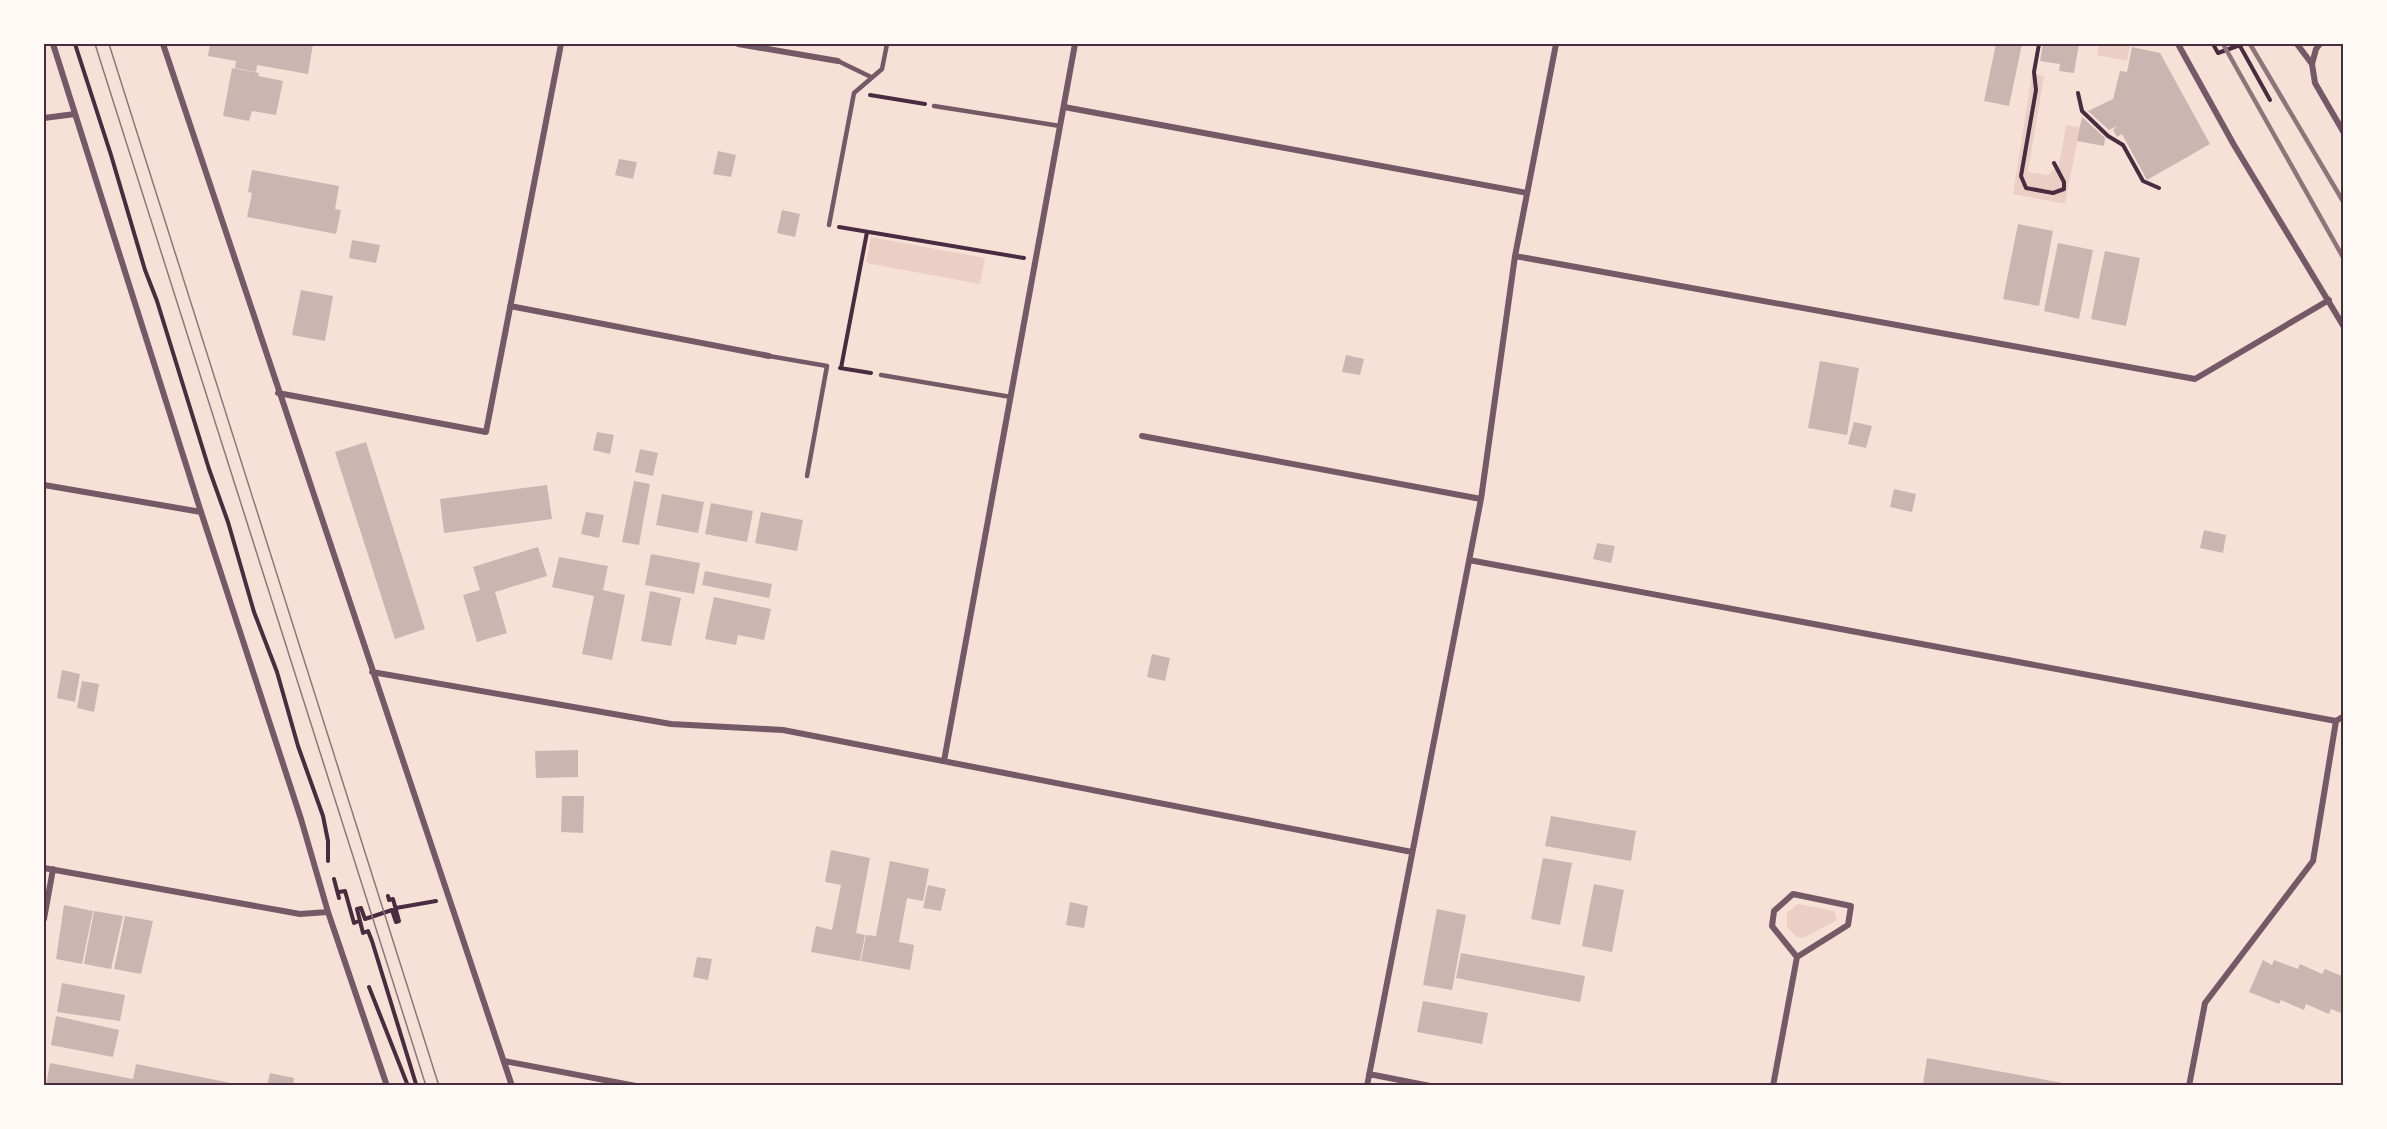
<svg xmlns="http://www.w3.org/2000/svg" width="2387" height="1129" font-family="'Golos Text',sans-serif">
	<rect width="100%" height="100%" fill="#f7e1d7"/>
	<path fill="#ebcfc5" d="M2099,44h31l-3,17 -30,-6z
		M2032,74l12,2 -16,96 20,3 11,-10 7,-40 14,2 -15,77 -52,-10z
		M871,237l114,21 -5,26 -114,-21z
		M1798,904l36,7 3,9 -34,18 -6,-1 -10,-10v-14z"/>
	<path fill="#ccb4b1" d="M210,44h103l-5,30 -51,-9 -1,7 -21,-4 1,-7 -28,-5z
		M1996,44h26l-13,62 -25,-5z
		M2043,44h36l-5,29 -15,-2 1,-7 -20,-3z
		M2132,47l28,6 50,91 -63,36 -25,-46 -5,3 -4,-7 4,-4 -8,4 -21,-19 25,-12 7,-28 7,1z
		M232,68l27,5 -1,3 25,5 -7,34 -24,-4 -3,10 -26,-5z
		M2082,117l23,21 -1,8 -27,-5z
		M718,151l18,4 -5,22 -18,-3z
		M619,159l18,3 -4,17 -18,-4z
		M252,170l87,16 -4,23 6,1 -5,24 -89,-17 5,-24 -4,-1z
		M782,210l18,4 -5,23 -18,-4z
		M2018,224l35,7 -14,75 -36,-7z
		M352,240l28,5 -4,18 -27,-5z
		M2058,243l35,7 -14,69 -35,-8z
		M2105,251l35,7 -14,68 -35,-7z
		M301,290l32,6 -8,45 -33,-6z
		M1346,355l18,4 -4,16 -18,-3z
		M1820,361l39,7 -12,67 -39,-7z
		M1854,422l18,4 -6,22 -18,-4z
		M597,432l17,3 -4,19 -17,-4z
		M366,442l59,187 -30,10 -60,-187z
		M640,449l18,4 -5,23 -18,-4z
		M634,481l16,3 -11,61 -17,-3z
		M547,485l5,34 -108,14 -4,-34z
		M1894,489l22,5 -4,18 -22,-5z
		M662,494l42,8 -6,31 -42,-8z
		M711,503l42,8 -6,31 -42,-8z
		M586,512l18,3 -5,23 -18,-4z
		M761,512l42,8 -6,31 -42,-8z
		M2204,530l22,5 -3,18 -23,-5z
		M1597,543l18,3 -4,17 -18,-4z
		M538,547l9,29 -52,16 12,41 -30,9 -14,-47 17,-5 -7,-23z
		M651,554l49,9 -6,31 -49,-9z
		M559,557l49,9 -5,24 22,5 -13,65 -30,-6 12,-58 -42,-9z
		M705,571l67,13 -3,14 -67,-13z
		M650,591l31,7 -10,48 -30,-5z
		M714,597l57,12 -7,31 -26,-5 -2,10 -31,-6z
		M1152,654l18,4 -5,23 -18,-4z
		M62,670l18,4 -5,28 -18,-4z
		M82,681l17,3 -5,28 -17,-4z
		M578,750v27l-42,1 -1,-27z
		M562,796h22l-1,37 -22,-1z
		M1551,816l85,15 -5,30 -86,-15z
		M831,850l39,8 -14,75 9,2 -5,26 -49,-9 5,-26 16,4 9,-45 -16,-3z
		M1543,858l29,5 -12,62 -29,-6z
		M890,861l39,8 -6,32 -16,-3 -8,44 15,3 -4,25 -49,-9 5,-26 10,1z
		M1594,884l30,6 -12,62 -30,-6z
		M928,885l18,4 -5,22 -18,-3z
		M1070,902l18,4 -4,22 -18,-3z
		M64,905l29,6 -11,53 -26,-5z
		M1437,909l29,6 -14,75 -29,-5z
		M94,911l29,5 -12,53 -27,-5z
		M125,916l28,5 -12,53 -27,-5z
		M1461,953l124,23 -5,26 -124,-24z
		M697,957l15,2 -4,21 -15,-3z
		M2263,960l9,5 2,-5 24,9 2,-5 22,10 3,-5 19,8v37l-13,-5 -2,5 -23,-10 -2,6 -23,-10 -2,4 -30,-12z
		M62,983l63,12 -5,26 -63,-9z
		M1423,1001l65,12 -6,31 -65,-12z
		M56,1016l63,14 -6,27 -62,-12z
		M1927,1058l141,26v2h-135l-10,-2z
		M50,1063l83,16 3,-15 110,22h-200z
		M270,1073l24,5 -1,8h-26z"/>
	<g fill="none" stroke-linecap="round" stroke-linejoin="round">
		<path stroke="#4a2c40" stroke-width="4" d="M75,44l36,111 34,115 12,31 52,168 19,53 26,90 23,60 21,74 25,70 5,25v20
			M2039,44l-5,28 2,18 -15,86 5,12 27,5 11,-4v-7l-10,-19
			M2213,44l5,9 25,-9
			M2240,46l30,54
			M2078,93l4,18 26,25 15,9 20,36 16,7
			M870,95l55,9
			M839,227l185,31
			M840,368l31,5
			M841,368l26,-136
			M334,879l5,19
			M339,892l6,-1 9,32 5,-2
			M388,896l1,4 4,-1 6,22
			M396,908l40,-7
			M399,921l-3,1 -4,-12 -27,9 -4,-11 -4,1 6,24 5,-2 4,10 44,143 -6,2
			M369,987l39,99"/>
		<path stroke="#755966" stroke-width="4.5" d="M838,61l33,16
			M934,106l126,20
			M829,225l25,-132 28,-24 5,-25
			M769,356l58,10 -20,110
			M881,375l130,22"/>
		<path stroke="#755966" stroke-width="6" d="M53,44l148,468 100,307 27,93 59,174
			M163,44l349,1042
			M738,44l100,17
			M2178,44l56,101 110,182
			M2297,44l15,20 3,19 29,50
			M2312,64l4,-15 4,-5
			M1064,107l463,86
			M44,118l31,-4
			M1515,256l680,123 134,-79
			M510,306l259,50
			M278,393l208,39 75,-388
			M1142,436l339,63
			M44,485l157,27
			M1469,560l867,161
			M372,672l299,52 112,6 629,122
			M944,761l131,-717
			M44,868l256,46 28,-2
			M44,919l9,-50
			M504,1061l132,25
			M1369,1074l61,12
			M1367,1086l114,-587 34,-243 41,-212
			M1773,1086l24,-129 51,-32 3,-19 -58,-12 -19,17 -2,15 25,31
			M2189,1086l16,-83 108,-142 23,-140 8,-5"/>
		<path stroke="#8f747c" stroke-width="1.5" d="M95,44l331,1042
			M109,44l330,1042"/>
		<path stroke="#8f747c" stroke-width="4.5" d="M2223,44l121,215
			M2250,44l94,159"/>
	</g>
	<rect width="2387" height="1129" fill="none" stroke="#fffaf5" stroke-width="90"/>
	<rect x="45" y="45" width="2297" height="1039" fill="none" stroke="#4a2c40" stroke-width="2"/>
</svg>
